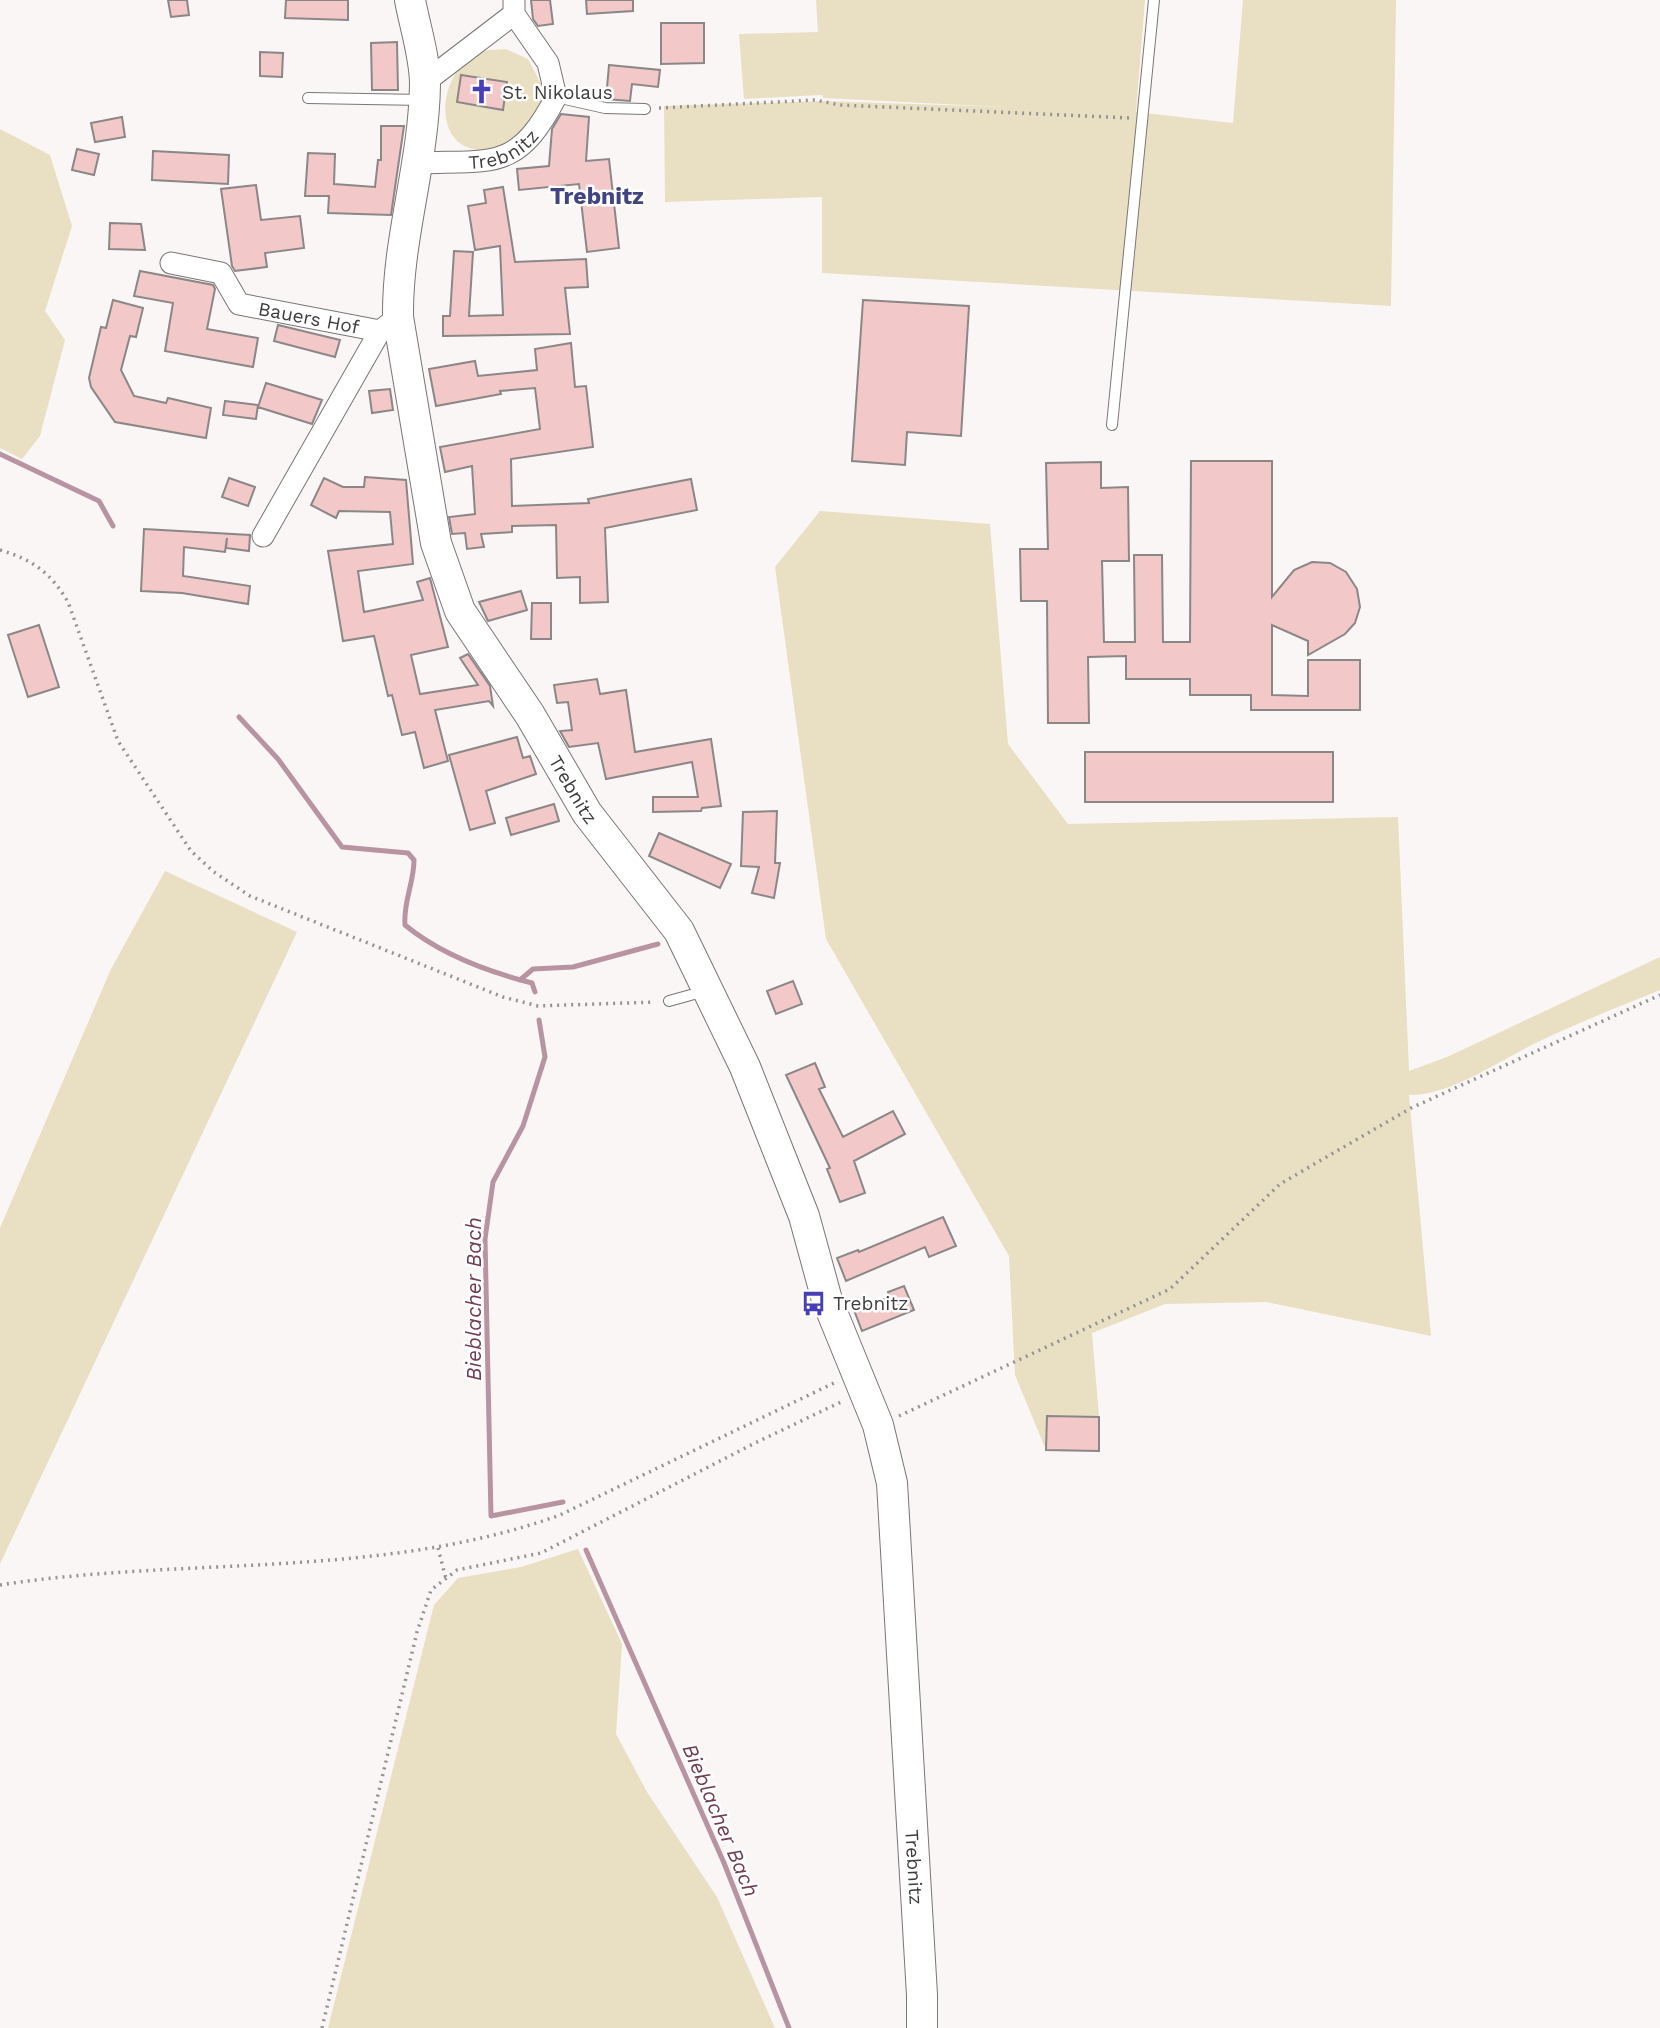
<svg xmlns="http://www.w3.org/2000/svg" width="1660" height="2028" font-family="'Work Sans',sans-serif">
	<rect width="100%" height="100%" fill="#faf6f5"/>
	<path fill="#e9dfc2" d="M816,0h329l-9,112 97,11 10,-123h153l-5,306 -569,-33v-76l-157,5 -1,-96 159,-5 179,6 -179,-9 -1,-3 -78,4 -5,-65 79,-2z
		M506,49l22,10 13,25 1,21 -28,39c-9,2 -18,5 -27,6 -60,4 -50,-86 -3,-99 6,-2 15,-1 22,-2z
		M0,129l50,26 22,71 -27,85 20,29 -25,96 -18,23 -22,-11z
		M820,511l170,13 18,220 60,80 330,-7 11,254 38,-14 213,-100v33c-39,16 -80,32 -118,50 -39,18 -91,56 -133,55l22,241 -165,-34 -101,2 -73,29 7,84 -52,-1 -1,34 -31,-75 -6,-119 -183,-317 -51,-372z
		M165,871l132,61 -297,632v-336l111,-259z
		M578,1549l44,95 -6,90 31,58 70,105 58,131h-447l106,-423 24,-27 63,-11z"/>
	<g fill="none" stroke-linecap="round" stroke-linejoin="round">
		<path stroke="#b893a2" stroke-width="5" d="M0,454l99,47 14,25
			M239,717l39,42 64,88 66,6 6,7c0,23 -11,42 -9,65 35,29 84,47 127,58l3,9
			M520,980l13,-11 40,-2 85,-23
			M539,1020l6,37 -22,69 -30,56 -8,57 6,277 72,-14
			M586,1550l138,313 65,165"/>
	</g>
	<path fill="#f3c8c8" stroke="#8b8787" stroke-width="2" d="M168,0h19l2,15 -18,2z
		M286,0h62v20l-63,-2z
		M531,0h19l3,24 -15,2 -5,-7z
		M586,0h47v11l-46,3z
		M661,23h43v40l-43,1z
		M397,42l1,48h-26l-1,-47z
		M260,52l23,1 -1,24 -22,-1z
		M609,65l51,5 -2,17 -26,-3 -2,17 -24,-2z
		M461,75l46,7 -4,28 -46,-8z
		M561,114l28,3 -3,44 23,-2 10,89 -32,4 -8,-68 -60,6 -2,-21 32,-3 3,-37z
		M122,117l3,20 -30,5 -4,-19z
		M381,126h23l-13,89 -63,-2 1,-17h-24l3,-43 27,1 -1,30 41,3 3,-27h3z
		M77,149l22,5 -5,21 -22,-5z
		M153,151l76,4 -1,29 -76,-4z
		M256,185l5,35 39,-4 4,32 -39,5 2,14 -32,4 -3,-5 -11,-77z
		M503,187l12,75 71,-3 2,28 -23,1 5,46 -127,2v-20h7l4,-65 19,1 -4,64 34,-1 -3,-69 -25,4 -7,-44 18,-3 -2,-13z
		M110,223l31,1 4,26 -36,-1z
		M140,271l73,14 2,4 -8,40 51,9 -5,29 -88,-16 8,-48 -39,-7z
		M113,300l30,8 -7,29 -6,-1 -9,34 13,26 32,7 2,-5 43,10 -5,30 -91,-16 -24,-35 -2,-9 12,-51 5,1z
		M863,300l106,6 -8,130 -54,-4 -2,33 -53,-4z
		M278,325l62,15 -5,17 -61,-16z
		M571,343l4,44 11,-1 7,61 -82,12 1,47 77,-3 -1,-4 103,-20 6,31 -92,18 3,74 -28,1v-26l-23,1 -1,-53 -44,1v6l-31,2 3,13 -17,2 -2,-16 -13,1 -3,-17 26,-3 -3,-48 -27,6 -5,-25 100,-18 -5,-41 -35,3 1,3 -65,12 -7,-37 46,-8 3,15 59,-6 -2,-21z
		M266,383l56,17 -10,24 -54,-17z
		M390,389l3,21 -21,3 -3,-22z
		M225,401l33,4 -2,14 -33,-4z
		M1191,461h81v136l22,-27 18,-8 18,1 16,9 11,17 3,18 -5,16 -10,11 -37,21v-14l-36,-16v70l36,1v-36h52v50h-109v-15h-61v-16h-64v-23l-38,1 1,66h-41l-1,-122h-26l-1,-52h28l-2,-86 55,-1v26l27,-1 1,74h-27l2,81h31l-1,-87h28l1,87h27z
		M365,477l41,3 7,84 -55,7 6,41 59,-12 -6,-18 13,-4 18,69 -37,8 9,39 58,-9 -18,-27 8,-4 22,32 3,20 -4,-5 -54,9 13,51 -24,7 -9,-36 -13,3 -10,-40 -4,1 -14,-60 -31,5 -15,-90 65,-7 -3,-32 -51,-1 -3,7 -25,-13 13,-27 19,9h21z
		M229,478l26,9 -7,19 -26,-9z
		M144,529l106,6 -1,16 -23,-3 1,-10 -2,14 -41,-5 -1,29 67,10 -2,18 -66,-11 -41,-2z
		M521,591l6,19 -39,11 -9,-19z
		M532,603h19v36h-20z
		M39,625l20,62 -31,10 -20,-62z
		M597,679l3,15 26,-4 9,62 76,-13 10,67 -19,2 -1,3 -48,1v-15h45l-6,-35 -86,17 -8,-36 -29,4 -9,-16 12,-1 -4,-28 -11,1 -3,-18z
		M517,737l6,21 7,-2 6,18 -50,17 9,32 -25,7 -21,-75z
		M1085,752h248v50h-248z
		M554,804l5,17 -48,14 -5,-17z
		M777,811l-2,52h5l-6,35 -22,-5 7,-26 -18,-1 2,-54z
		M659,833l72,31 -11,24 -71,-32z
		M793,981l9,23 -26,10 -9,-23z
		M815,1063l10,24 -6,2 24,48 50,-26 12,23 -51,27 11,32 -25,9 -13,-33 3,-1 -44,-93z
		M943,1217l13,29 -27,11 -4,-10 -79,34 -9,-23 21,-8 1,2z
		M904,1286l10,24 -52,21 -8,-21 36,-13 -2,-5z
		M1047,1416l52,1v34l-53,-1z"/>
	<g fill="none" stroke-linecap="round" stroke-linejoin="round">
		<defs>
			<path id="lane" d="M556,97l49,11 40,1
				M308,98l116,2
				M1112,425l42,-425
				M669,1001l36,-10"/>
			<g id="street">
				<path d="M425,82l89,-68v-12"/>
				<path id="s1" d="M417,163c76,-3 100,9 139,-66l-8,-34 -34,-49"/>
				<path id="s2" d="M171,263l50,10 18,31 141,27"/>
				<path d="M263,536l117,-205 18,-14"/>
			</g>
			<g id="secondary">
				<path id="s3" d="M410,0c5,27 15,57 15,84 -1,79 -28,155 -27,233l38,226 24,68 70,104 57,98 92,118 66,136 59,149 23,84 51,125 14,58 30,512v33"/>
			</g>
		</defs>
		<use href="#lane" stroke="#797674" stroke-width="12"/>
		<use href="#street" stroke="#797674" stroke-width="23"/>
		<use href="#secondary" stroke="#797674" stroke-width="32"/>
		<path stroke="#959292" stroke-width="3.5" stroke-dasharray="2 5" stroke-linecap="butt" d="M659,108l156,-8 25,5 290,13
			M0,550c33,10 50,22 68,52l50,139 73,110 23,21 36,24 253,101 35,9 117,-4
			M899,1416l271,-127 110,-105 131,-76 249,-113
			M438,1548l8,31
			M0,1585c186,-29 380,-5 560,-70l276,-133
			M322,2028l95,-396 14,-42 26,-20 84,-17 214,-110 88,-42"/>
		<use href="#lane" stroke="#fff" stroke-width="10"/>
		<use href="#street" stroke="#fff" stroke-width="21"/>
		<use href="#secondary" stroke="#fff" stroke-width="30"/>
	</g>
	<defs>
		<symbol id="church-bare" viewBox="-9 -9 18 18"><path d="M-1.2-6h2.4v3.5h3.3v2.4h-3.3V6h-2.4V-.1h-3.3v-2.4h3.3Z" fill="#483fb5" stroke="#fff" stroke-width="2.5" paint-order="stroke"/></symbol>
		<symbol id="bus-bare" viewBox="-9 -9 18 18"><path d="M-5-6H5V4H4V6H2V4H-2V6H-4V4H-5ZM-3.5-4V0h7V-4ZM-3.5 1.2v1.5H-2V1.2ZM2 1.2v1.5H3.5V1.2Z" fill="#483fb5" stroke="#fff" stroke-width="2.5" paint-order="stroke"/></symbol>
	</defs>
	<g fill-rule="evenodd">
		<use href="#church-bare" x="464" y="74" width="35" height="35"/>
		<use href="#bus-bare" x="796" y="1286" width="35" height="35"/>
	</g>
	<g text-anchor="middle" dominant-baseline="central" stroke-width="5" stroke-linejoin="round" paint-order="stroke">
		<g font-size="19" fill="#3e3c3c" stroke="#fff" text-anchor="start">
			<text x="502" y="92">St. Nikolaus</text>
			<text x="833" y="1303">Trebnitz</text>
		</g>
		<g font-size="19" fill="#3e3c3c" stroke="#fff">
			<text stroke="none"><textPath href="#s1" startOffset="89">Trebnitz</textPath></text>
			<text stroke="none"><textPath href="#s2" startOffset="158">Bauers Hof</textPath></text>
			<text stroke="none"><textPath href="#s3" startOffset="833">Trebnitz</textPath></text>
			<text stroke="none"><textPath href="#s3" startOffset="1988">Trebnitz</textPath></text>
		</g>
		<g font-size="21" font-style="italic" fill="#703c53" stroke="#fff">
			<text transform="translate(473 1299) rotate(-90)">Bieblacher Bach</text>
			<text transform="translate(721 1820) rotate(67)">Bieblacher Bach</text>
		</g>
		<g font-size="23" font-weight="bold" fill="#424481" stroke="#fff">
			<text x="597" y="196">Trebnitz</text>
		</g>
	</g>
</svg>
